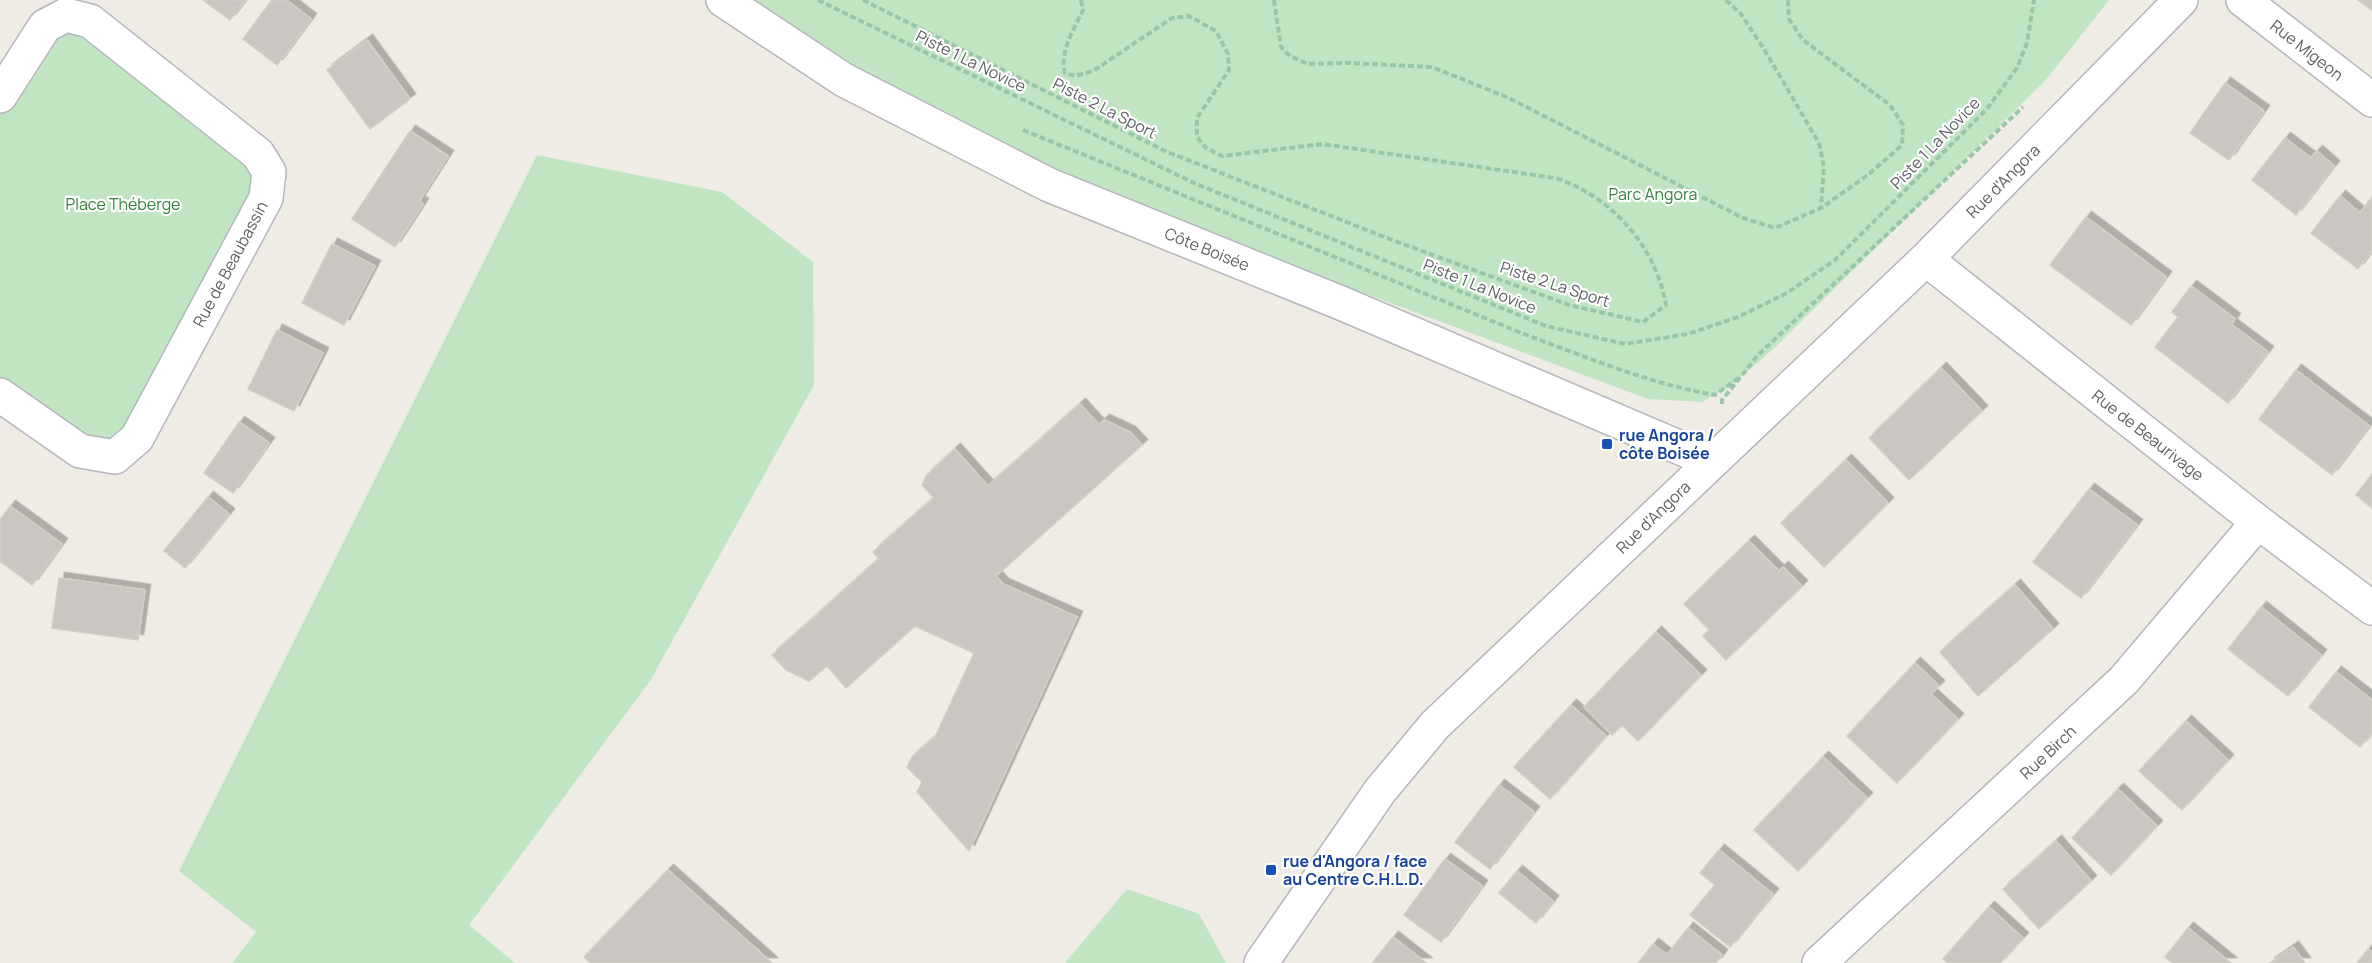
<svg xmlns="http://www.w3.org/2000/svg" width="2372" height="963" font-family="Manrope,sans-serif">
	<defs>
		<filter id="shadow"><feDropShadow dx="5.5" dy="-5.5" stdDeviation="0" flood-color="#0004"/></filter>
	</defs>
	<rect width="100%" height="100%" fill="#eeece4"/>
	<path fill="#c1e5c2" d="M751,0h1358l-64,81 -274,270 -42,36 -27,15 -54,-3 -518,-193 -271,-132z
		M66,15l203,157 -154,285 -115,-62v-299z
		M537,155l185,37 91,70 1,123 -164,296 -181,244 46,38h-283l24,-31 -77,-61z
		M1127,889l72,25 27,49h-161z"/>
	<path fill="#cac6c1" stroke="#d3cec2" stroke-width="1.5" filter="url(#shadow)" d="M203,0h42l-15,20z
		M272,0h14l25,19 -34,46 -34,-26z
		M2358,0h14v9l-1,1z
		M367,40l43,59 -40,30 -43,-59z
		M2225,83l39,28 -35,49 -39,-27z
		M410,131l38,25 -29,45 4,3 -28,43 -43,-28z
		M2285,138l26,20 6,-7 17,15 -38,49 -44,-35z
		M2340,196l20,17 12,-16v53l-14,19 -47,-36z
		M2086,217l80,60 -35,48 -81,-60z
		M332,244l43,22 -31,59 -42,-22z
		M2191,286l44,33 -4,5 37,28 -40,51 -73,-56 23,-30 -6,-5z
		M277,330l46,23 -29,58 -46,-22z
		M1941,368l41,43 -73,69 -40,-42z
		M2296,370l73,56 -37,49 -73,-56z
		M1080,404l19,21 5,-5 26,12 12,13 -146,131 7,8 74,33 -108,234 -52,-59 5,-10 -15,-15 5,-10 23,-20 39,-84 -59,-27 -69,62 -19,-22 -18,15 -23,-11 -14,-15 107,-96 -6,-7 61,-54 -12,-13 5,-10 28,-26 33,37z
		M239,422l30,21 -36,50 -29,-20z
		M1846,460l42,43 -64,64 -43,-44z
		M2372,474v34l-16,-13z
		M2089,489l48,36 -56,73 -48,-36z
		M208,497l21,17 -44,54 -21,-17z
		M10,506l52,38 -30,41 -32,-24v-41z
		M1749,541l30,30 4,-4 19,19 -76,74 -23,-24 6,-6 -25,-26z
		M59,578l86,12 -7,50 -86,-12z
		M2015,585l38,44 -75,67 -38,-44z
		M2261,607l60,48 -33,41 -60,-47z
		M1656,632l45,43 -63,66 -16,-16 -10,10 -28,-28z
		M1915,663l24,23 -8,8 27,25 -61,64 -50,-47z
		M2336,672l36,28v32l-12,15 -51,-40z
		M1571,705l35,31 -56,63 -36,-32z
		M2186,721l42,39 -46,50 -43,-39z
		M1823,757l44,41 -69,73 -44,-41z
		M1499,785l35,27 -44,57 -35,-27z
		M2118,789l39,37 -46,49 -39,-37z
		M2056,841l35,40 -52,48 -36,-40z
		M1719,850l54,44 -43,53 -40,-32 25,-30 -15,-12z
		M1445,859l37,27 -41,56 -37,-27z
		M668,870l104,93h-181l-7,-6z
		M1517,871l36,30 -17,22 -37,-30z
		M1989,907l34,31 -23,25h-52l-5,-4z
		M1688,928l34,27 -6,8h-78l15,-19 14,11z
		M2188,928l43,35h-58l-8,-6z
		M1393,937l33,26h-54z
		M2293,947l12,16h-35z
		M2368,949l4,3v11h-15z"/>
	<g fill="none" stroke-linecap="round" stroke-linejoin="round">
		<defs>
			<path id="minor" d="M723,0l121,80 205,105 292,118 370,158
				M2243,0l129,100
				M0,96l45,-70 21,-11 24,6 168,133 11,18 -3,26 -129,240 -22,19 -35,-6 -80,-56
				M1926,259l332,263 114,86
				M1261,963l119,-172 55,-66 491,-466 255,-259
				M1819,963l305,-283 134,-158"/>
		</defs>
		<use href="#minor" stroke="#b4b6bb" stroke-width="36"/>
		<path stroke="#9ac6a8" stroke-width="4" stroke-dasharray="6 3" stroke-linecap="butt" d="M818,0l376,183 352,143 79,18 63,-10 50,-17 49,-24 48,-33 151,-150 31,-42 10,-25 7,-43
			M863,0l302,151 235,92 169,62 74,17 23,-17c-10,-58 -54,-109 -111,-127l-233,-34 -100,12 -16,-8 -9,-11v-19l32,-48 -1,-16 -12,-23 -27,-15 -17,2 -79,53 -18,5 -10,-3c-6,-21 9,-44 18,-63l-2,-10
			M1274,0l7,47 9,9 18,8 42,-1 82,4 77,31 234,120 32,10 46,-20 47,-33 34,-30 1,-20 -13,-20 -87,-65 -14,-21 -1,-19
			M1726,0l15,14 23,35 55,94 5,24 -3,40
			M1023,130l501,204c62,23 126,50 191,61l25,-18
			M1722,404v-4l37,-46 264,-247"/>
		<use href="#minor" stroke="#fff" stroke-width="33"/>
	</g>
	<g fill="#1a4fb4" stroke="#fff" stroke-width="2">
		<rect x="1601" y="438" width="12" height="12" rx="3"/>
		<rect x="1265" y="864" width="12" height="12" rx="3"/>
	</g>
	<g text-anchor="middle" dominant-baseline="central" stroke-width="4.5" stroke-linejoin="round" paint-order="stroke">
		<g font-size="16" fill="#5c5f64" stroke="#fff">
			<text transform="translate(2307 50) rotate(38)">Rue Migeon</text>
			<text transform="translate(971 61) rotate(26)">Piste 1 La Novice</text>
			<text transform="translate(1105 108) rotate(27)">Piste 2 La Sport</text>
			<text transform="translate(1935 143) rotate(-46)">Piste 1 La Novice</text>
			<text transform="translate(2003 181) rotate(-45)">Rue d'Angora</text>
			<text transform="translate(1207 249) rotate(22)">Côte Boisée</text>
			<text transform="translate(230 264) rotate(-62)">Rue de Beaubassin</text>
			<text transform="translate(1555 284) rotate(18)">Piste 2 La Sport</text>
			<text transform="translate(1480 286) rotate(22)">Piste 1 La Novice</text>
			<text transform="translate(2148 435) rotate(38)">Rue de Beaurivage</text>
			<text transform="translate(1653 517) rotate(-44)">Rue d'Angora</text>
			<text transform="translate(2048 752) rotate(-43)">Rue Birch</text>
		</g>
		<g font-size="16" fill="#35823c" stroke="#fff">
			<text x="1653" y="194">Parc Angora</text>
			<text x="123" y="204">Place Théberge</text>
		</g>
		<g font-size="16" font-weight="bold" fill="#164399" stroke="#fff" text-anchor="start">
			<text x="1619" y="435">rue Angora /<tspan x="1619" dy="18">côte Boisée</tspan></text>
			<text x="1283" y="861">rue d'Angora / face<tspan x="1283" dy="18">au Centre C.H.L.D.</tspan></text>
		</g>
	</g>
</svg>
